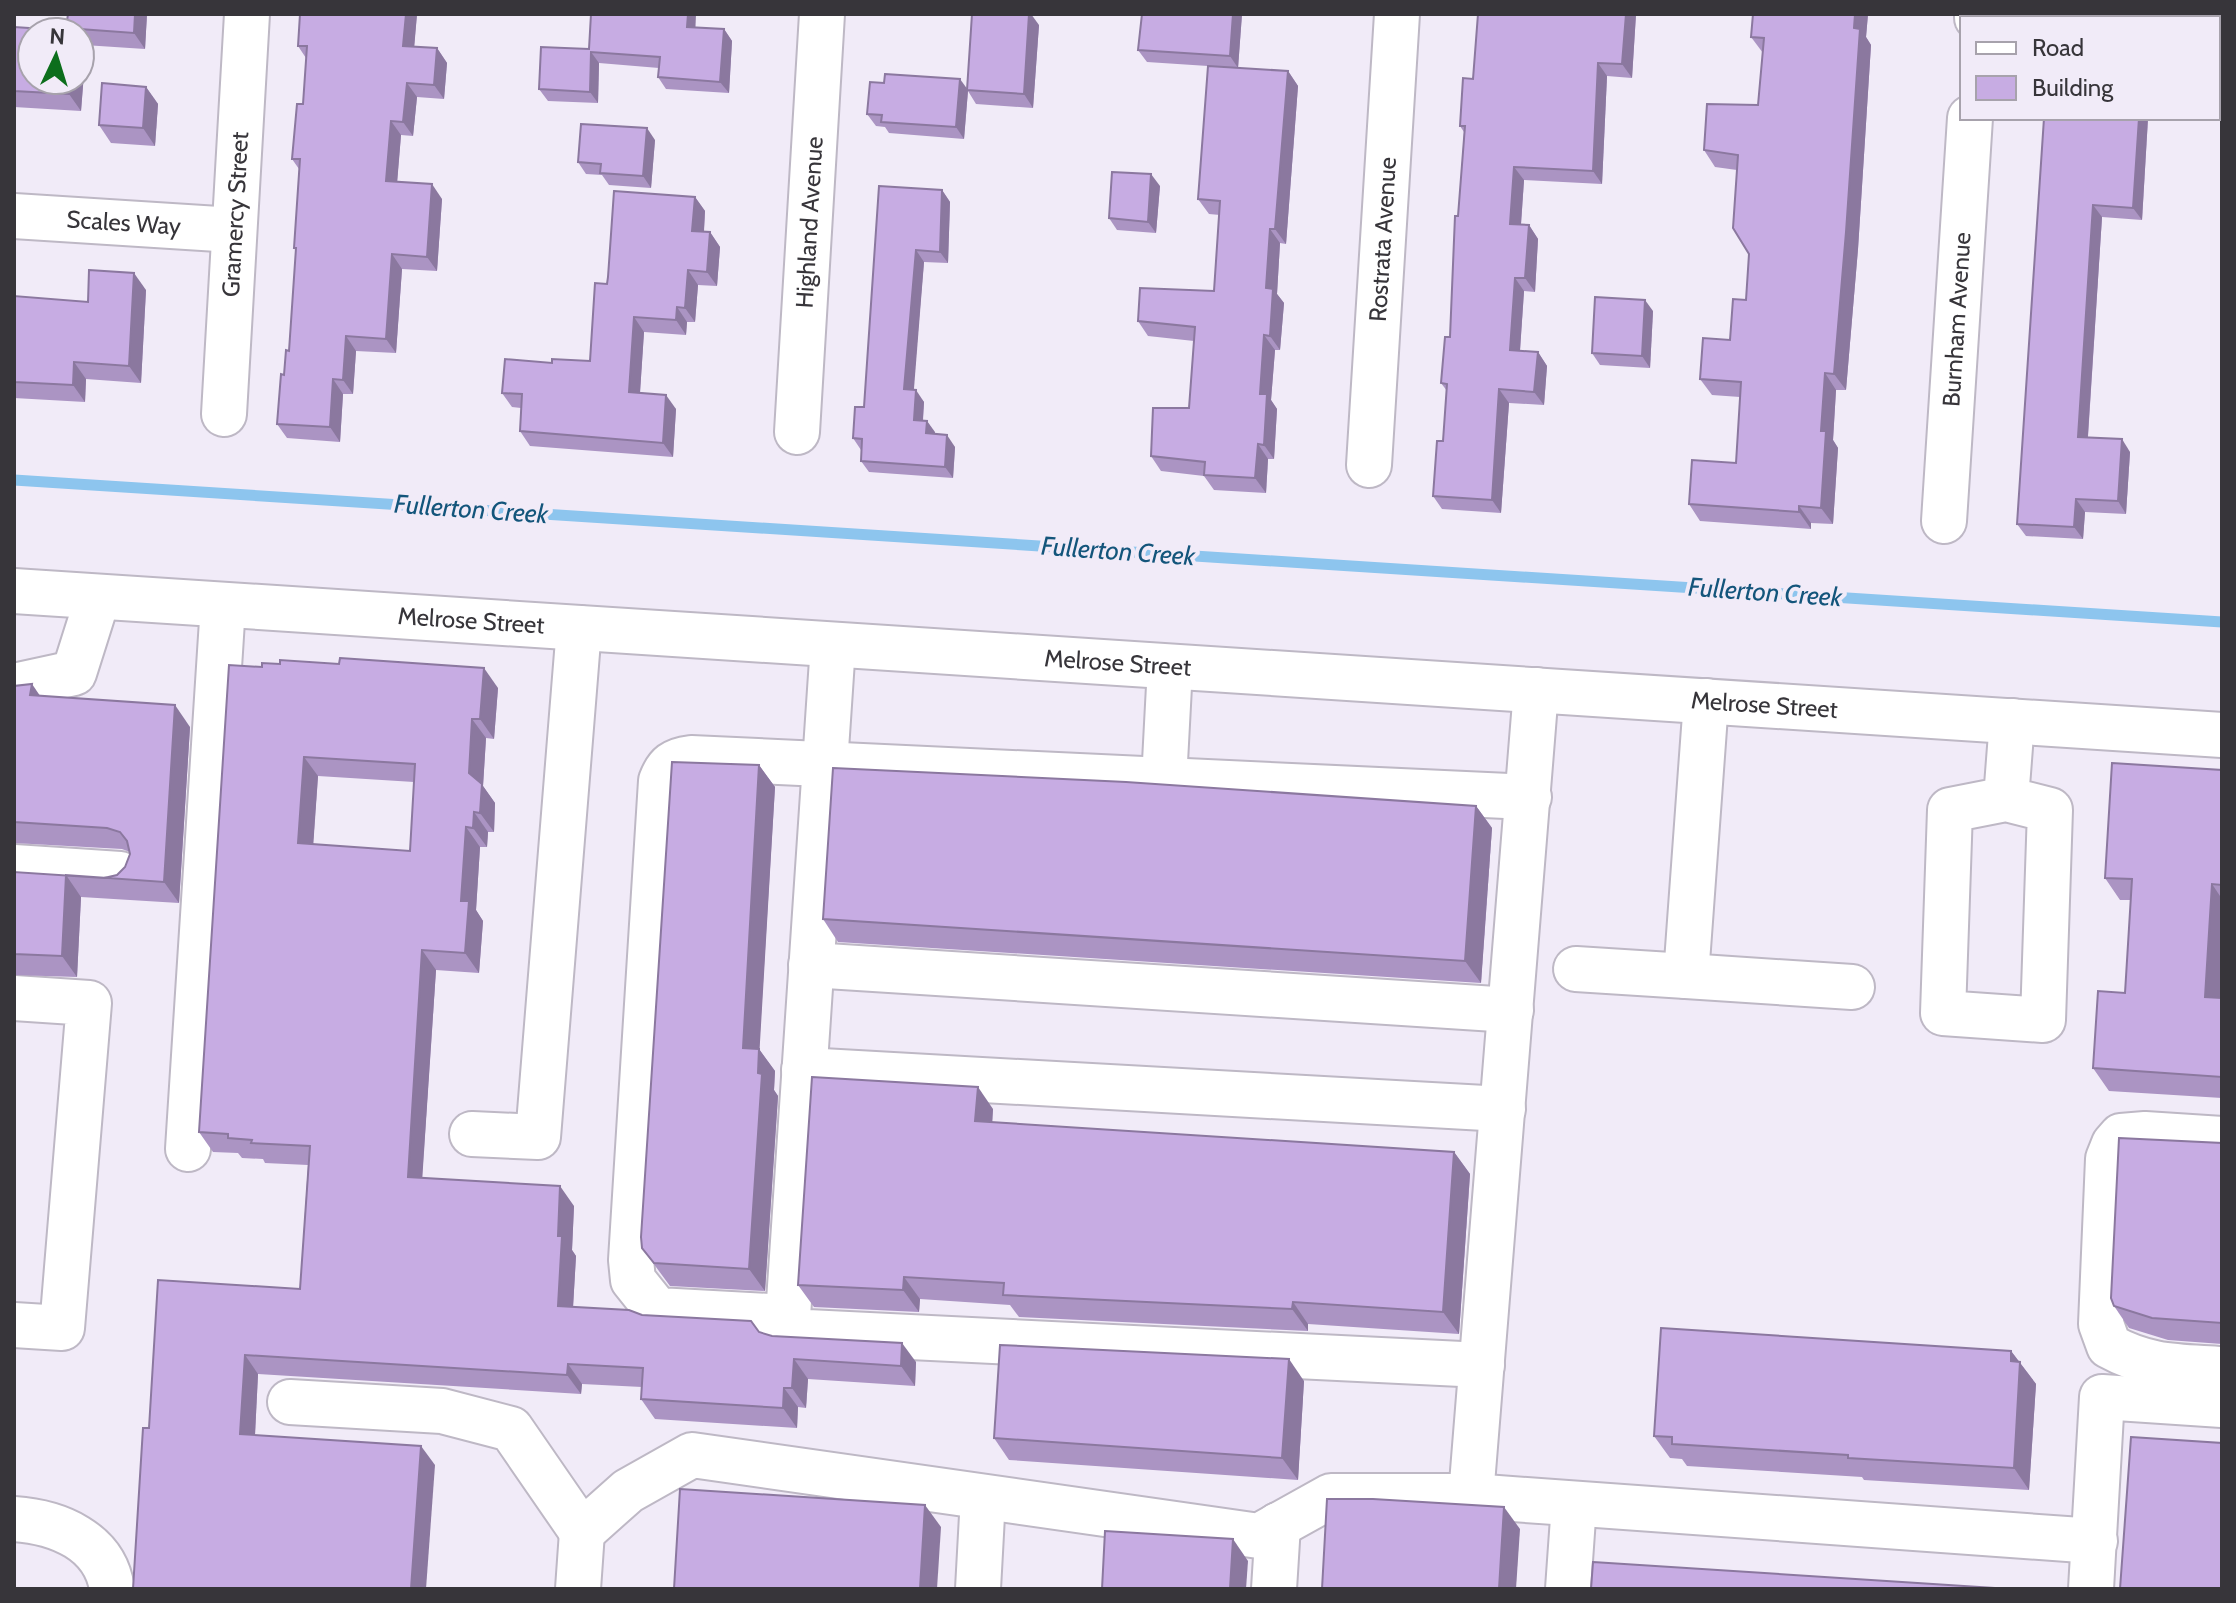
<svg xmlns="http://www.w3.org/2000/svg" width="2236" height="1603" viewBox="0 0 2236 1603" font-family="Cabin,sans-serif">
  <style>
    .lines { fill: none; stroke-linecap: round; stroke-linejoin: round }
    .stream { stroke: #8dc5ee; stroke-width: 11 }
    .minor-casing { stroke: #beb8c5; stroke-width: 48 }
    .minor { stroke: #fff; stroke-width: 44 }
    .wall { fill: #ab94c3; fill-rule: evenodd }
    .shaded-wall { fill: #8b789f }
    .building { fill: #c7ace3; stroke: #8b789f; stroke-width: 2; fill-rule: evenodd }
    .labels { text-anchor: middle; stroke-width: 8; stroke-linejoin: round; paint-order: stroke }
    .street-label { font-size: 24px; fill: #37353a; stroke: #f1ebf8 }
    .water-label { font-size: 26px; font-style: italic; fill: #13557b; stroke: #f1ebf8 }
  </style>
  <rect width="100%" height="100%" fill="#f1ebf8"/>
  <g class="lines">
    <path class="stream" d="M14 480 2222 622"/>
    <g class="minor-casing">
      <g id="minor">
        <path d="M1977 18V14"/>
        <path id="s1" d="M14 216 234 230"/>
        <path id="s2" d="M224 414 247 14"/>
        <path id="s3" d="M797 432 822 14"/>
        <path id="s4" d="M1369 465 1397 14"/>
        <path id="s5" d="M1944 521 1970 118"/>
        <path id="s6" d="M14 591 2222 735"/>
        <path d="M833 645 787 1331 1482 1365"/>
        <path d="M14 686 74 673 98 597"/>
        <path d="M1706 701 1686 976 1852 987"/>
        <path d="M1164 781 1170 667"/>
        <path d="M2006 799 2050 810 2043 1020 1943 1013 1950 810 2006 799 2012 721"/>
        <path d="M14 867 120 874"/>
        <path d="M811 965 1511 1010"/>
        <path d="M1576 969 1686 976"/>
        <path d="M14 998 89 1003 62 1328 14 1325"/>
        <path d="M804 1070 1503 1109"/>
        <path d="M472 1134 538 1137 579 628"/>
        <path d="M2222 1139 2145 1134 2121 1136 2114 1144 2108 1159 2101 1324 2109 1346C2149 1368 2178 1366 2222 1369"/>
        <path d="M188 1149 223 605"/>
        <path d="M787 1317 657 1310 633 1280 631 1260 661 781C667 765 674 760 691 758L1529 797"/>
        <path d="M290 1402 442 1411 511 1429 582 1532"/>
        <path d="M1471 1496 1536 690"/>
        <path d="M14 1519C58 1522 105 1541 112 1589"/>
        <path d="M582 1532 628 1491 692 1455 1259 1536 1331 1496H1471L2095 1541"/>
        <path d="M578 1589 582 1532"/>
        <path d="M978 1589 983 1497"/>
        <path d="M1274 1589 1278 1525"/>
        <path d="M1568 1589 1574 1504"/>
        <path d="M2091 1589 2102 1397 2222 1405"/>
      </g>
    </g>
    <use href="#minor" class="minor"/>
  </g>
  <g class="wall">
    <path d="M68 14H147L145 49 84 45 86 48 81 111 14 107V27L68 30 66 28ZM32 32H80V80Z"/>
    <path d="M300 14H417L414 47 437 48 447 63 444 99 417 97 413 136 401 135 397 182 442 199 437 271 402 269 396 353 356 351 353 394H343L340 442 287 438 277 424 289 351 296 251 294 248 299 169 292 159 303 104 306 58 298 46Z"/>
    <path d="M1142 14H1242L1238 68 1288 71 1298 86 1286 244 1280 243 1277 294 1284 303 1280 350H1275L1271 400 1277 409 1274 459H1268L1266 493 1214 490 1204 476 1161 471 1151 456 1189 408 1194 341 1148 336 1138 321 1214 291 1220 215 1209 214 1198 199 1208 66 1147 62 1138 50Z"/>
    <path d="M1636 14 1632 78 1607 76 1602 184 1524 180 1521 225H1529L1538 239 1535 292 1524 291 1520 351 1538 352 1547 366 1544 405 1509 403 1501 513 1442 509 1433 496 1443 441 1447 391 1441 383 1450 337 1464 132 1460 126 1473 79Z"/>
    <path d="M1753 14H1868L1866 37 1871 45 1858 249 1846 390H1836L1833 440 1838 448 1833 524 1811 523V529L1700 521 1689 504 1736 463 1740 397 1712 395 1700 379 1730 340 1746 300 1749 254 1737 170 1715 167 1704 150 1758 105 1763 53 1751 37Z"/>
    <path d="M1039 25 1033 108 976 104 968 91 964 139 889 133 885 127 876 126 867 114 967 89Z"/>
    <path d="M696 27 724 29 732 41 729 93 666 89 658 77 659 68 599 63 598 103 548 101 539 89 589 49Z"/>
    <path d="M146 87 158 104 155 146 111 143 99 125Z"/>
    <path d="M2044 118H2148L2142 220 2102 217 2088 437 2130 452 2126 514 2085 512 2083 539 2026 536 2017 524Z"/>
    <path d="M655 140 651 188 609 185 602 175 586 174 578 162Z"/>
    <path d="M879 186 942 190 950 202 948 263 924 262 913 390 924 402 923 421H927L935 434 955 447 953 478 869 472 861 461V450L853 438 864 407Z"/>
    <path d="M1160 186 1156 233 1117 230 1109 218Z"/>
    <path d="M695 197 705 211 704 232H710L720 247 717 286 698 285 695 322H687L686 335 644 332 640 393 676 409 673 457 530 446 520 431 521 408 512 407 502 393 552 363 590 361Z"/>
    <path d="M146 290 141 383 86 379 85 402 14 398V296L88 302Z"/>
    <path d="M1653 311 1650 368 1600 365 1592 353Z"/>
    <path d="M229 665 498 688 494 739 486 738 483 786 495 803 494 832H488L487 847H480L476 910 483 921 479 973 436 970 422 1178 574 1206 572 1250 576 1256 573 1307 759 1332 772 1336 916 1362 915 1386 808 1379 806 1408 798 1407 797 1428 655 1419 641 1399 642 1387 582 1384 581 1394 258 1374 255 1435 435 1465 149 1428 300 1289 308 1165 265 1163 263 1159 242 1158 238 1153 213 1152 199 1132ZM318 776 414 782 410 851 313 844Z"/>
    <path d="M14 686 40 696 190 727 179 903 81 897 77 977 14 975V872L104 878 117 875 125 867 130 854V852L122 849 14 843Z"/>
    <path d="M759 765 775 787 759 1049 775 1071 774 1090 778 1096 765 1291 670 1286 642 1248Z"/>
    <path d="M2222 770V1098L2109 1091 2093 1068 2125 993 2131 900H2120L2105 878Z"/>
    <path d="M1476 806 1492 828 1481 983 838 942 823 919Z"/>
    <path d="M993 1109 992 1122 1454 1152 1470 1174 1459 1334 1308 1324V1331L1019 1317 1010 1305 920 1299 919 1312 814 1307 798 1285Z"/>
    <path d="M2222 1143V1344L2168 1340 2129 1328 2114 1306Z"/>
    <path d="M2011 1351 2036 1384 2029 1490 1864 1480 1862 1477 1687 1466 1682 1459 1670 1458 1654 1436Z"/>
    <path d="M1304 1381 1298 1480 1009 1460 994 1438Z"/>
  </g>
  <g class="shaded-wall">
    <path d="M135 14H147L145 49 134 33Z"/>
    <path d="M406 14H417L413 61 403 46Z"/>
    <path d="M688 14H696L695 38 687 27Z"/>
    <path d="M1029 14H1031L1039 25 1033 108 1024 94Z"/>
    <path d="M1233 14H1242L1238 68 1230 56Z"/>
    <path d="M1626 14H1636L1632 78 1622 64Z"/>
    <path d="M1855 14H1868L1866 37 1871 45 1858 249 1846 390 1834 374Z"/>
    <path d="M2145 14H2155L2154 18H2145Z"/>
    <path d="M724 29 732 41 729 93 720 82Z"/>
    <path d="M80 39 86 48 81 111 69 94 70 80H80Z"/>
    <path d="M437 48 447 63 444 99 434 85Z"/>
    <path d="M591 52 599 63 598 103 590 92Z"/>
    <path d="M1598 63 1607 76 1602 184 1593 171Z"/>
    <path d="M1288 71 1298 86 1286 244 1275 229Z"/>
    <path d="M960 79 968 90 964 139 956 127Z"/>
    <path d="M407 83 417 97 413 136 403 122Z"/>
    <path d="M146 87 158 104 155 146 143 128Z"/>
    <path d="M2139 118H2148L2142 220 2133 208Z"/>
    <path d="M391 121 401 135 396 196 386 181Z"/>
    <path d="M647 128 655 140 651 188 643 176Z"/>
    <path d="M1514 167 1524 180 1520 237 1510 224Z"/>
    <path d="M1151 174 1160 186 1156 233 1148 222Z"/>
    <path d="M432 184 442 199 437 271 427 257Z"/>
    <path d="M942 190 950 202 948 263 940 252Z"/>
    <path d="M695 197 705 211 703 246 692 231Z"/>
    <path d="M2093 205 2102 217 2087 449 2078 437Z"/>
    <path d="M1529 225 1538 239 1535 292 1525 278Z"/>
    <path d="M1270 229 1280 243 1277 294 1284 303 1280 350 1270 336 1266 288Z"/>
    <path d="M710 232 720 247 717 286 707 272Z"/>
    <path d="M916 250 924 262 913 401 904 389Z"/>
    <path d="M392 254 402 269 396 353 386 339Z"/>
    <path d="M688 270 698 285 695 322 685 308Z"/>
    <path d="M134 273 146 290 141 383 129 366Z"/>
    <path d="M1515 278 1524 291 1519 364 1510 350Z"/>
    <path d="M1645 300 1653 311 1650 368 1642 356Z"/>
    <path d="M677 307 687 322 686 335 676 320Z"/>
    <path d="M634 317 644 332 639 407 629 392Z"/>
    <path d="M1264 335 1275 350 1271 400 1277 409 1274 459 1264 445 1260 394Z"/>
    <path d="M346 336 356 351 353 394 343 380Z"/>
    <path d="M1538 352 1547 366 1544 405 1534 392Z"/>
    <path d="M74 362 86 379 85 402 73 385Z"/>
    <path d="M1825 373 1836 390 1833 440 1838 448 1833 524 1821 508V431Z"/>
    <path d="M333 379 343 394 340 442 330 427Z"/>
    <path d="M1499 389 1509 403 1501 513 1492 500Z"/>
    <path d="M916 390 924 402 922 432 914 420Z"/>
    <path d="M666 395 676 409 673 457 663 443Z"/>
    <path d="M927 421 935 432 934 445 926 433Z"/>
    <path d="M947 435 955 447 953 478 945 467Z"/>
    <path d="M2122 439 2130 452 2126 514 2118 501Z"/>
    <path d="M1258 444 1268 459 1266 493 1255 478Z"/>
    <path d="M2076 499 2085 512 2083 539 2074 527Z"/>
    <path d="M1799 506 1811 523V529L1799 512Z"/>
    <path d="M484 668 498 688 494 739 480 719Z"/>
    <path d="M32 684 47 706 30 695Z"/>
    <path d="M175 705 190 727 179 903 164 882Z"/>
    <path d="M472 719 486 738 483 786 495 803 494 832 480 813 469 773Z"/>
    <path d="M304 757 318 776 312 863 298 843Z"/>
    <path d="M759 765 775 787 759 1059V1049L775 1071 774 1090 778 1096 765 1291 749 1269 743 1048Z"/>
    <path d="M1476 806 1492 828 1481 983 1465 961Z"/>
    <path d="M474 812 488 832 487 847 473 828Z"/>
    <path d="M466 827 480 847 476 910 483 921 479 973 465 953 461 901Z"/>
    <path d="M66 875 81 897 77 977 62 956Z"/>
    <path d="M2212 884 2222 899V990L2220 1019 2205 997Z"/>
    <path d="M422 950 436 970 421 1197 408 1177Z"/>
    <path d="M978 1087 993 1109 991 1143 975 1121Z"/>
    <path d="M1454 1152 1470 1174 1459 1334 1443 1312Z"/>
    <path d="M560 1186 574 1206 572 1250 576 1256 572 1325 558 1306V1236Z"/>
    <path d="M904 1277 920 1299 919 1312 903 1290Z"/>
    <path d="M1293 1302 1308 1324V1331L1292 1309Z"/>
    <path d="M902 1343 916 1362 915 1386 901 1366Z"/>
    <path d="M2011 1351 2036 1384 2029 1490 2014 1468Z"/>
    <path d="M245 1355 258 1374 254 1454 240 1434Z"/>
    <path d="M794 1359 808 1379 806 1408 792 1388Z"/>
    <path d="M1289 1359 1304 1381 1298 1480 1282 1458Z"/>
    <path d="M568 1364 582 1384 581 1394 567 1375Z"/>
    <path d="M784 1388 798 1407 797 1428 783 1408Z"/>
    <path d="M421 1446 435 1465 426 1589H411Z"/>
    <path d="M925 1505 941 1527 937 1589H920Z"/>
    <path d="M1504 1507 1520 1529 1516 1589H1499Z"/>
    <path d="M1233 1539 1248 1561 1246 1589H1230Z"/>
  </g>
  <g class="building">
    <path d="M68 14H135L134 33 66 28Z"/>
    <path d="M300 14H406L403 46 437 48 434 85 407 83 403 122 391 121 386 181 432 184 427 257 392 254 386 339 346 336 343 380 333 379 330 427 277 424 281 374 284 375 286 350 289 351 296 248H294L300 159H292L297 104H303L307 46H298Z"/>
    <path d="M591 14H688L687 27 724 29 720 82 658 77 660 57 591 52 590 92 539 89 541 47 589 49Z"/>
    <path d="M972 14H1029L1024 94 967 90Z"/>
    <path d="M1142 14H1233L1230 56 1138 50Z"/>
    <path d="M1478 14H1626L1622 64 1598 63 1593 171 1514 167 1510 224 1529 225 1525 278H1515L1510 350 1538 352 1534 392 1499 389 1492 500 1433 496 1437 441H1443L1447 384 1441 383 1445 337H1450L1455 216H1458L1465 126H1460L1463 78 1473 79Z"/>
    <path d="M1753 14H1855L1854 28 1860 29 1846 232 1834 374 1825 373 1821 431H1826L1821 508 1799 506V512L1689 504 1692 460 1736 463 1741 382 1700 379 1703 338 1730 340 1733 299 1746 300 1749 254 1733 228 1738 155 1704 150 1707 104 1758 105 1764 38 1751 37Z"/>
    <rect x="2050" y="14" width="95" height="4"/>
    <path d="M14 27 74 31V32H32V80H70L69 94 14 91Z"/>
    <path d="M1208 66 1288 71 1275 229H1270L1266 288 1273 289 1270 336 1264 335 1260 394H1267L1264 445 1258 444 1255 478 1204 475 1205 462 1151 456 1153 408H1189L1195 327 1138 321 1140 288 1214 291 1220 201 1198 199Z"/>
    <path d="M885 74 960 79 956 127 881 122 882 115 867 114 870 82 884 83Z"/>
    <path d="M102 83 146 87 143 128 99 125Z"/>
    <path d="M2044 118H2139L2133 208 2093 205 2078 437 2122 439 2118 501 2076 499 2074 527 2017 524Z"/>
    <path d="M581 124 647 128 643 176 600 173 601 164 578 162Z"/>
    <path d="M1112 172 1151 174 1148 222 1109 218Z"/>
    <path d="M879 186 942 190 940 252 916 250 904 389 916 390 914 420 927 421 926 433 947 435 945 467 861 461 862 439 853 438 855 407H864Z"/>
    <path d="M614 191 695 197 692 231 710 232 707 272 688 270 685 308 677 307 676 320 634 317 629 392 666 395 663 443 520 431 522 394 502 393 505 359 552 363V359L590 361 595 283 607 284 608 277Z"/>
    <path d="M89 270 134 273 129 366 74 362 73 385 14 382V296L88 302Z"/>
    <path d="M1595 297 1645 300 1642 356 1592 353Z"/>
    <path d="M340 658 484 668 480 719H472L469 773 482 784 480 813 474 812 473 828 466 827 461 901H469L465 953 422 950 408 1177 560 1186 558 1236H562L558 1306 629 1310 642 1315 751 1321 759 1332 772 1336 902 1343 901 1366 794 1359 792 1388H784L783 1408 641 1399 643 1368 568 1364 567 1375 245 1355 240 1434 421 1446 411 1589H133L143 1428H149L158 1280 300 1289 310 1146 251 1143 252 1140 228 1138V1134L199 1132 229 665 262 667V663L280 664V660L339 664ZM304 757 415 764 410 851 298 843Z"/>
    <path d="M32 684 30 695 175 705 164 882 66 875 62 956 14 954V872L104 878 117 875 125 867 130 854 127 841 120 832 107 828 14 822V686Z"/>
    <path d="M672 762 759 765 743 1048 759 1049 758 1073 762 1074 749 1269 654 1263 642 1248 641 1237Z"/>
    <path d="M2112 763 2222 770V885L2212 884 2205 997 2222 998V1077L2093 1068 2098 991 2125 993 2132 879 2105 878Z"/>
    <path d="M833 768 1126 782 1476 806 1465 961 823 919Z"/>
    <path d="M812 1077 978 1087 975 1121 1454 1152 1443 1312 1293 1302 1292 1309 1003 1295 1004 1283 904 1277 903 1290 798 1285Z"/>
    <path d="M2119 1138 2222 1143V1323L2152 1318 2114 1306 2111 1298Z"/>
    <path d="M1661 1328 2011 1351V1361L2020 1362 2014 1468 1848 1458V1455L1672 1444V1437L1654 1436Z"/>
    <path d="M1000 1345 1289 1359 1282 1458 994 1438Z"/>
    <path d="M2131 1437 2222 1443V1589H2120Z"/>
    <path d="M680 1489 925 1505 920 1589H674Z"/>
    <path d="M1327 1499H1373L1504 1507 1499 1589H1322Z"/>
    <path d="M1105 1531 1233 1539 1230 1589H1102Z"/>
    <path d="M1593 1562 1995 1588 1591 1589Z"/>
  </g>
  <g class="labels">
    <g class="street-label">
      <text dy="8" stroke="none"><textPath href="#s2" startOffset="200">Gramercy Street</textPath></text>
      <text dy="8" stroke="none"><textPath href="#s1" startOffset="110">Scales Way</textPath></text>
      <text dy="8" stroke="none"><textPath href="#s3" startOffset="210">Highland Avenue</textPath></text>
      <text dy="8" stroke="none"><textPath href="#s4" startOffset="226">Rostrata Avenue</textPath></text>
      <text dy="8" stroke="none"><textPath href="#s5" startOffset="202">Burnham Avenue</textPath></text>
      <text dy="8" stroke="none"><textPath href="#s6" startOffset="458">Melrose Street</textPath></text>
      <text dy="8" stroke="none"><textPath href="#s6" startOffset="1106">Melrose Street</textPath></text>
      <text dy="8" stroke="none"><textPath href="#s6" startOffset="1754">Melrose Street</textPath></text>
    </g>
    <g class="water-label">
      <text transform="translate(471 509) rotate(4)" y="9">Fullerton Creek</text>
      <text transform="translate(1118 551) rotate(4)" y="9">Fullerton Creek</text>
      <text transform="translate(1765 592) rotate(4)" y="9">Fullerton Creek</text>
    </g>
  </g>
  <rect width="2236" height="1603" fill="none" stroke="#37353a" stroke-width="32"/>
  <rect x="1960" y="16" width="260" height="104" fill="#f1ebf8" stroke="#a7a2ac" stroke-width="2"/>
  <rect x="1976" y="42" width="40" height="12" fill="#ffffff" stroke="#a7a2ac" stroke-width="2"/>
  <text x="2032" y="56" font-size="24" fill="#37353a">Road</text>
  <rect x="1976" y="76" width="40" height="24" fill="#c7ace3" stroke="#a7a2ac" stroke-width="2"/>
  <text x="2032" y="96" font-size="24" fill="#37353a">Building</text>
  <g transform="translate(56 56) rotate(4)"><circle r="38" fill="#f1ebf8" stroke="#a7a2ac" stroke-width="2"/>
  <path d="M0-6L14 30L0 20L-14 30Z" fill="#0c6e1c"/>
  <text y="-12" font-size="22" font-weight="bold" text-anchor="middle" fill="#37353a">N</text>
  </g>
</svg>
